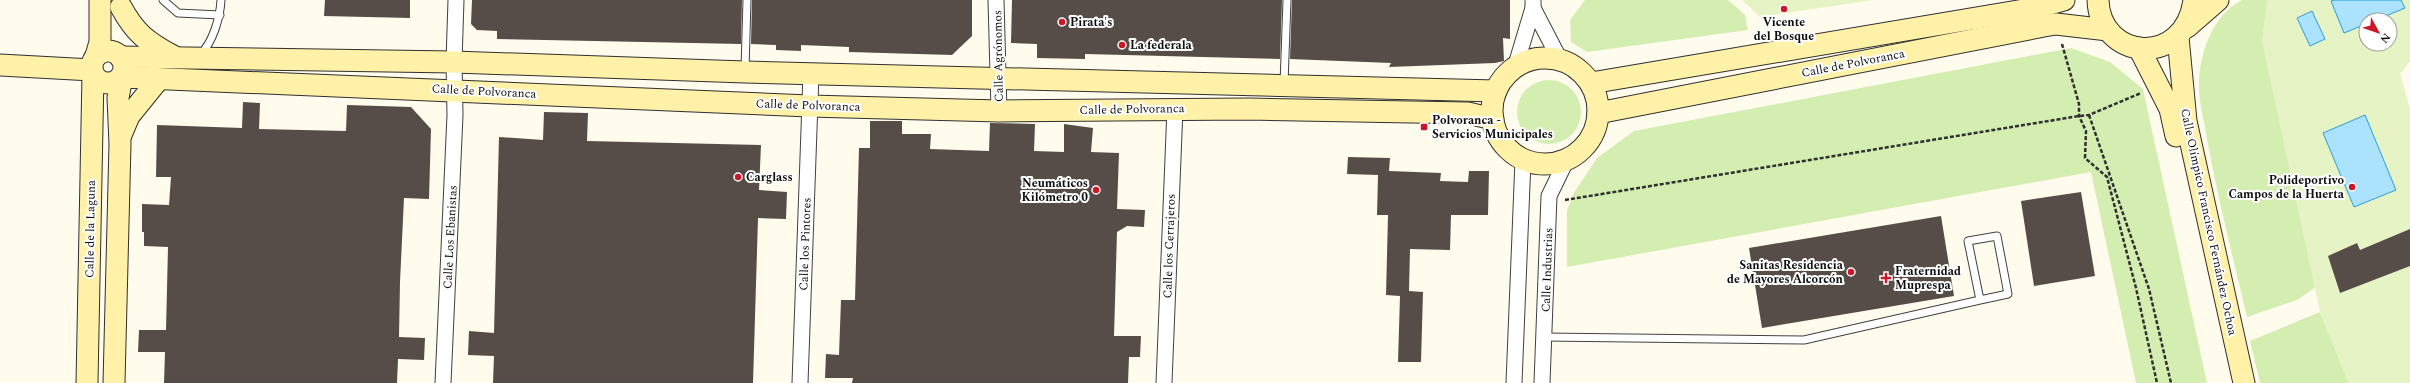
<svg xmlns="http://www.w3.org/2000/svg" width="2410" height="383" viewBox="0 0 2410 383" font-family="Spectral,serif">
  <style>
    .green { fill: #d4eeb2; fill-rule: evenodd }
    .pitch { fill: #e6f4c5; fill-rule: evenodd }
    .water { fill: #abe2fd; stroke: #2a9ddc }
    .building { fill: #574d48 }
    .lines { fill: none; stroke-linecap: round; stroke-linejoin: round }
    .lane-casing { stroke: #404040; stroke-width: 9 }
    .street-casing { stroke: #404040; stroke-width: 17 }
    .secondary-casing { stroke: #2f2f2f; stroke-width: 23 }
    .path { stroke: #2f2f2f; stroke-width: 2.5; stroke-dasharray: 4 2; stroke-linecap: butt }
    .lane { stroke: #fff; stroke-width: 7 }
    .street { stroke: #fff; stroke-width: 15 }
    .secondary { stroke: #fff1a8; stroke-width: 21 }
    .poi-dot { fill: #cd1627; stroke: #fff; stroke-width: 1.5 }
    .labels { text-anchor: middle; stroke-width: 4; stroke-linejoin: round; paint-order: stroke }
    .poi-label { font-size: 12px; font-weight: bold; fill: #0d0d0d; stroke: #fff; text-anchor: start }
    .street-label { font-size: 12px; fill: #0d0d0d; stroke: #fff }
  </style>
  <rect width="100%" height="100%" fill="#fffbed"/>
  <g class="green">
    <path d="M1585 0H1728L1745 15 1748 30 1587 52 1571 42 1570 20Z"/>
    <path d="M2242 0H2410V61L2400 74 2410 110 2311 264 2316 287 2297 300 2247 317C2233 258 2218 199 2207 139 2205 123 2199 105 2199 88 2198 56 2212 15 2242 0ZM2366 20H2390V44H2366Z"/>
    <path d="M2071 48 2110 62 2143 89 2207 383H2136L2091 172 1567 267V210L1575 191 1597 158 1634 131Z"/>
    <circle cx="1549" cy="112" r="32"/>
    <path d="M2320 312 2349 383H2260L2250 341Z"/>
  </g>
  <g class="pitch">
    <path d="M1742 0H1873L1760 17Z"/>
    <path d="M2267 0H2410V60L2400 74 2410 110V383H2349L2320 312 2262 41ZM2366 20H2390V44H2366Z"/>
  </g>
  <g class="water">
    <path d="M2335 0H2401L2405 8 2376 20H2366V24L2344 33 2331 1Z"/>
    <path d="M2312 11 2325 39 2310 46 2297 18Z"/>
    <path d="M2365 115 2396 190 2354 207 2323 133Z"/>
  </g>
  <g class="building">
    <path d="M325 0H410V18L324 16Z"/>
    <path d="M472 0H742L741 44 497 39V31L477 30 471 24Z"/>
    <path d="M752 0H972V36L952 55 849 52V47L801 45V51L776 50V45L751 44Z"/>
    <path d="M1012 0H1282L1280 59 1085 54V59L1037 58V44L1011 43Z"/>
    <path d="M1292 0H1510V39L1503 38 1504 61 1495 63 1389 67 1391 63 1290 59Z"/>
    <path d="M243 102 260 103 259 129 346 131 347 105 411 107 431 129 429 199 404 198 400 282 399 337 425 338 424 360 398 359 397 383H164L165 352H138L139 330H166L168 247 144 246V232H142V204L169 205 171 177H156L157 125 242 128Z"/>
    <path d="M544 112 588 113 587 141 761 145 759 190 787 192 786 219 758 218 753 383H493L494 356 468 355 469 331 494 333 499 137 543 140Z"/>
    <path d="M870 121H902V134H931L930 149 989 151 990 123 1035 124 1034 151 1064 152V124L1093 128 1091 152 1119 153 1117 209 1145 210 1144 227 1127 226 1117 232 1114 336H1141L1140 357H1129L1128 383H852L853 378H825L826 354 839 355 841 300H855L859 148H870Z"/>
    <path d="M1348 157 1390 158 1389 171 1441 173 1440 181 1468 182 1469 171H1489L1488 215H1451L1450 250 1410 249 1409 291 1423 292 1421 362H1398L1400 296 1386 295 1388 215H1377L1378 175 1347 174Z"/>
    <path d="M2081 192 2095 276 2034 286 2021 201Z"/>
    <path d="M1941 216 1954 296 1762 328 1749 248Z"/>
    <path d="M2410 229V266L2340 293 2328 256 2357 243 2360 250Z"/>
  </g>
  <g class="lines">
    <g class="lane-casing">
      <g id="lane">
        <path d="M163 0 178 13 220 15"/>
        <path d="M200 55C213 42 220 18 221 0"/>
        <path d="M745 70 747 0"/>
        <path d="M1284 84 1287 0"/>
        <path d="M1544 337 1804 340 1980 300 2008 294 1997 236 1968 241 1980 300"/>
      </g>
    </g>
    <g class="street-casing">
      <g id="street">
        <path d="M996 0 999 111"/>
        <path d="M1533 8 1560 60"/>
        <path d="M1515 68 1533 8V0"/>
        <path d="M443 383 455 115 454 62 456 0"/>
        <path d="M800 383 811 73"/>
        <path d="M1164 383 1175 108"/>
        <path d="M1514 383 1523 160"/>
        <path d="M1542 383 1549 196 1566 161"/>
      </g>
    </g>
    <g class="secondary-casing">
      <g id="secondary">
        <path d="M2098 0C2100 61 2185 68 2194 0"/>
        <path d="M121 7C135 33 147 42 173 56"/>
        <path d="M2187 27 2218 0"/>
        <path d="M2178 37 2186 121 2244 383"/>
        <path d="M2139 48 2170 109 2176 136"/>
        <circle cx="108" cy="67" r="16"/>
        <path d="M96 56 100 42V0"/>
        <path d="M120 57 454 62 745 72 1496 91"/>
        <circle cx="1545" cy="111" r="53"/>
        <path d="M0 65 92 70"/>
        <path d="M1591 83 2036 8 2064 0"/>
        <path d="M1598 113 2044 26 2056 24 2108 30"/>
        <path d="M121 135 129 116 159 79"/>
        <path d="M87 383 93 74"/>
        <path d="M114 383 120 144 118 98 122 77 809 106 999 111 1249 109 1468 113 1493 119"/>
      </g>
    </g>
    <g class="path">
      <path d="M2062 44 2079 104V116L2086 131 2085 158 2107 177 2136 288 2157 383"/>
      <path d="M2089 115 2149 289 2171 383"/>
      <path d="M1565 200 2079 116 2089 115 2141 93"/>
    </g>
    <use href="#lane" class="lane"/>
    <use href="#street" class="street"/>
    <use href="#secondary" class="secondary"/>
  </g>
  <g class="poi-dot">
    <circle cx="1784" cy="9" r="4"/>
    <circle cx="1062" cy="22" r="4"/>
    <circle cx="1122" cy="45" r="4"/>
    <rect x="1420" y="123" width="8" height="8" rx="2"/>
    <circle cx="738" cy="177" r="4"/>
    <circle cx="2352" cy="187" r="4"/>
    <circle cx="1096" cy="190" r="4"/>
    <circle cx="1851" cy="272" r="4"/>
    <path d="M1884 272h4v4h4v4h-4v4h-4v-4h-4v-4h4z"/>
  </g>
  <g class="labels">
    <g class="poi-label">
      <text x="1070" y="26">Pirata's</text>
      <text x="1784" y="26" text-anchor="middle">Vicente<tspan x="1784" dy="14">del Bosque</tspan></text>
      <text x="1130" y="49">La federala</text>
      <text x="1432" y="124">Polvoranca -<tspan x="1432" dy="14">Servicios Municipales</tspan></text>
      <text x="746" y="181">Carglass</text>
      <text x="2344" y="184" text-anchor="end">Polideportivo<tspan x="2344" dy="14">Campos de la Huerta</tspan></text>
      <text x="1088" y="187" text-anchor="end">Neumáticos<tspan x="1088" dy="14">Kilómetro 0</tspan></text>
      <text x="1843" y="269" text-anchor="end">Sanitas Residencia<tspan x="1843" dy="14">de Mayores Alcorcón</tspan></text>
      <text x="1895" y="275">Fraternidad<tspan x="1895" dy="14">Muprespa</tspan></text>
    </g>
    <g class="street-label">
      <text transform="translate(998 56) rotate(-91)" y="4">Calle Agrónomos</text>
      <text transform="translate(1853 63) rotate(-11)" y="4">Calle de Polvoranca</text>
      <text transform="translate(484 91) rotate(3)" y="4">Calle de Polvoranca</text>
      <text transform="translate(808 105) rotate(2)" y="4">Calle de Polvoranca</text>
      <text transform="translate(1132 109) rotate(-1)" y="4">Calle de Polvoranca</text>
      <text transform="translate(2209 222) rotate(78)" y="4">Calle Olímpico Francisco Fernández Ochoa</text>
      <text transform="translate(90 229) rotate(-89)" y="4">Calle de la Laguna</text>
      <text transform="translate(450 237) rotate(-87)" y="4">Calle Los Ebanistas</text>
      <text transform="translate(805 244) rotate(-88)" y="4">Calle los Pintores</text>
      <text transform="translate(1169 246) rotate(-88)" y="4">Calle los Cerrajeros</text>
      <text transform="translate(1547 270) rotate(-88)" y="4">Calle Industrias</text>
    </g>
  </g>
  <g transform="translate(2378 32) rotate(130)"><circle r="19" fill="#ffffff" stroke="#9e9e9e"/>
  <path d="M0-3L7 15L0 10L-7 15Z" fill="#cd1627"/>
  <text y="-6" font-size="11" font-weight="bold" text-anchor="middle" fill="#0d0d0d">N</text>
  </g>
</svg>
